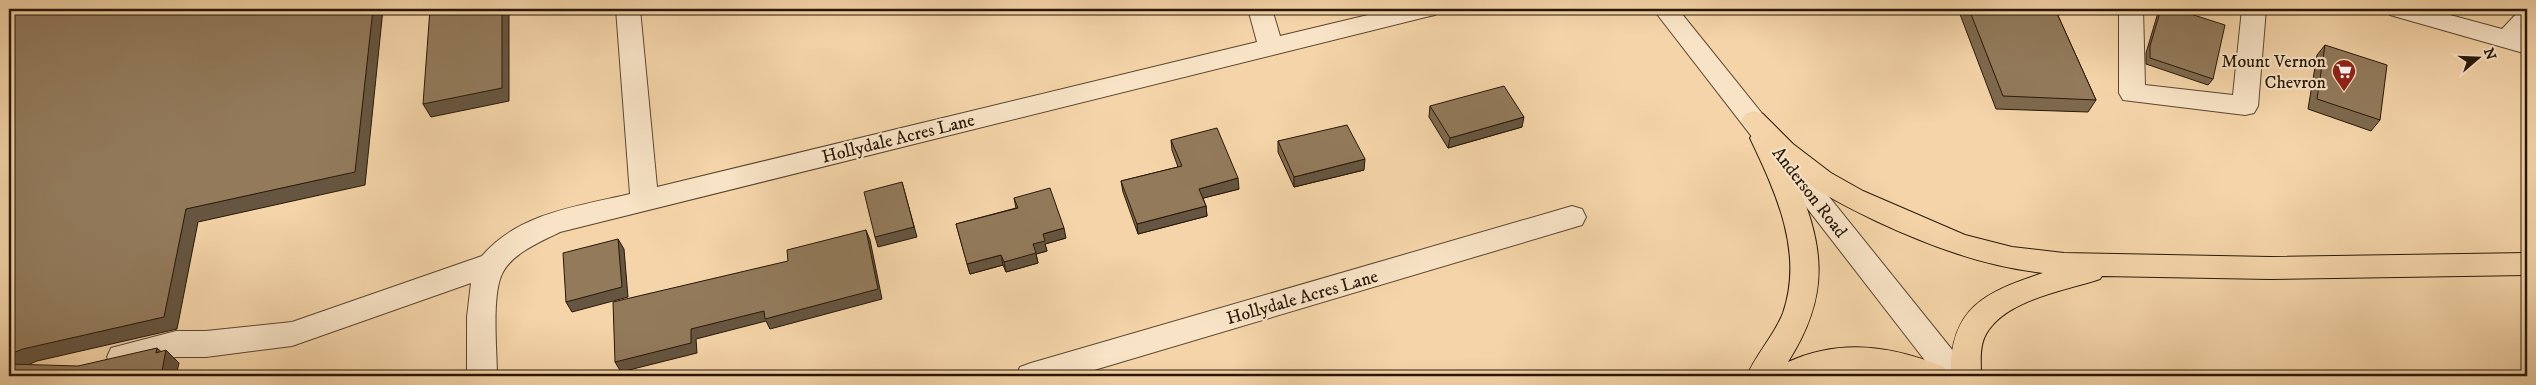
<svg xmlns="http://www.w3.org/2000/svg" width="2536" height="385" viewBox="0 0 2536 385" font-family="'IM FELL DW Pica',serif">
  <style>
    .lines { fill: none; stroke-linecap: round; stroke-linejoin: round }
    .minor-casing { stroke: #5b4730; stroke-width: 2 }
    .highway-casing { stroke: #281808; stroke-width: 2 }
    .minor { fill: #f8e3c6; fill-rule: evenodd }
    .highway { fill: #f4d4a8; fill-rule: evenodd }
    .wall { fill: #7e694e; stroke: #281808 }
    .shaded-wall { fill: #665540; stroke: #281808 }
    .building { fill: #927a5b; stroke: #281808 }
    .labels { text-anchor: middle; stroke-width: 4.5; stroke-linejoin: round; paint-order: stroke }
    .poi-label { font-size: 18px; fill: #281808; stroke: #f8e3c6; text-anchor: end }
    .street-label { font-size: 18px; fill: #281808; stroke: #f8e3c6 }
  </style>
  <rect width="100%" height="100%" fill="#f4d4a8"/>
  <filter id="stains"><feTurbulence type="fractalNoise" baseFrequency=".004" numOctaves="4"/><feColorMatrix values="0 0 0 0 .2 0 0 0 0 .09 0 0 0 0 .02 0 0 0 .5 -.17"/></filter>
  <radialGradient id="worn" r=".72"><stop offset=".6" stop-color="#630" stop-opacity="0"/><stop offset="1" stop-color="#630" stop-opacity=".3"/></radialGradient>
  <g class="lines">
    <g class="minor-casing">
      <g id="minor">
        <path d="M616 9H640L657 187 1257 42 1248 9H1272L1280 36 1393 9H1438L1435 15 1426 17 560 232C542 241 513 253 503 272 491 293 497 351 497 376H467V317L471 283 292 346 206 357H176L122 370 111 366 107 357 111 348 176 331H206L292 322 482 256C518 213 579 206 630 194Z"/>
        <path d="M1653 9H1678L1966 367 1970 376H1937Z"/>
        <path d="M2119 9H2143L2145 85 2233 95 2242 9H2266L2258 106 2254 113 2245 115 2123 100 2119 93Z"/>
        <path d="M2387 9H2428L2502 29 2518 12 2527 10V33L2525 36H2527V54L2390 15Z"/>
        <path d="M1572 206 1582 209 1586 217 1582 225 1074 376H1016L1020 367 1031 363Z"/>
      </g>
    </g>
    <g class="highway-casing">
      <path id="highway" d="M1754 111 1763 114 1793 144 1831 173 1863 191 1965 235 2012 247 2064 253 2270 257 2527 253V275L2270 279 2102 276 2100 279C2065 291 2006 299 1986 334 1979 347 1981 362 1981 376H1951C1949 308 1985 292 2043 273 1983 266 1930 246 1876 221 1847 207 1819 193 1793 173 1824 244 1832 293 1788 362 1841 338 1892 346 1944 367L1948 376H1896L1860 372 1821 376H1747C1756 354 1774 336 1783 313 1804 252 1776 193 1750 138L1752 135 1741 121 1745 114Z"/>
    </g>
    <use href="#minor" class="minor"/>
    <use href="#highway" class="highway"/>
  </g>
  <g class="wall">
    <path d="M1958 9H2055L2096 100 2088 112 1996 109Z"/>
    <path d="M2159 9H2175L2213 79 2208 85 2146 64V53Z"/>
    <path d="M2325 45 2380 120 2371 131 2308 109 2317 55Z"/>
    <path d="M1430 106 1522 127 1448 148 1429 117Z"/>
    <path d="M1171 140 1239 189 1203 198 1206 206 1207 216 1138 234 1123 192 1121 181 1178 167 1172 150Z"/>
    <path d="M1278 141 1364 170 1294 187 1278 152Z"/>
    <path d="M1014 198 1066 238 1045 244 1047 251 1036 254 1038 263 1006 272 1003 265 970 274 956 224 1016 208Z"/>
  </g>
  <g class="shaded-wall">
    <path d="M373 9H383L365 185 198 222 177 329 37 361 25 366H9V358L10 354Z"/>
    <path d="M502 9H509V101L431 117 423 104Z"/>
    <path d="M1524 117 1522 127 1448 148 1450 138Z"/>
    <path d="M1365 159 1364 170 1294 187V177Z"/>
    <path d="M1238 178 1239 189 1200 199 1199 189Z"/>
    <path d="M902 182 917 237 878 247 875 237Z"/>
    <path d="M1206 206 1207 216 1138 234 1137 224Z"/>
    <path d="M1064 228 1066 238 1045 244 1047 251 1036 254 1038 263 1006 272 1004 262 1033 244 1043 234Z"/>
    <path d="M866 230 870 240 882 299 770 329 766 321 696 339 697 353 621 372 615 362 691 329Z"/>
    <path d="M618 239 624 249 628 297 572 312 566 302Z"/>
    <path d="M1001 255 1003 265 970 274 967 264Z"/>
    <path d="M157 348 165 355 166 350 179 363 176 376H161L156 353Z"/>
  </g>
  <g class="building">
    <path d="M9 9H373L355 172 186 209 164 317 23 349 10 354 9 358Z"/>
    <path d="M430 9H502V88L423 104Z"/>
    <path d="M1969 9H2055L2096 100 2003 96Z"/>
    <path d="M2161 9H2175L2225 25 2213 79 2150 58V46Z"/>
    <path d="M2325 45 2387 65 2380 120 2317 99Z"/>
    <path d="M1504 86 1524 117 1450 138 1430 106Z"/>
    <path d="M1347 125 1365 159 1294 177 1278 141Z"/>
    <path d="M1217 128 1238 178 1199 189 1206 206 1137 224 1121 181 1182 166 1171 140Z"/>
    <path d="M902 182 914 227 875 237 864 192Z"/>
    <path d="M1050 188 1064 228 1043 234 1045 241 1033 244 1036 253 1004 262 1001 255 967 264 956 224 1018 208 1014 198Z"/>
    <path d="M866 230 878 289 765 319 764 311 691 329V343L615 362 613 302 788 261 787 250Z"/>
    <path d="M618 239 622 287 566 302 563 253Z"/>
    <path d="M157 348 156 353 166 350 161 376H9V364L78 366Z"/>
  </g>
  <defs>
    <g id="supermarket-pin" transform="scale(1.25)"><path d="M0 17L-7.5 6A9.5 9.5 0 1 1 7.5 6Z" fill="#8f2418" stroke="#f8e3c6"/><path d="M-6-5.5h2.5l.6 2H6L4.5 2H-2.5L-4.4-4H-6ZM-1.5 3.2a1.3 1.3 0 1 0 .1 0ZM3 3.2a1.3 1.3 0 1 0 .1 0Z" fill="#fff"/></g>
  </defs>
  <g fill-rule="evenodd">
    <use href="#supermarket-pin" x="2344" y="71"/>
  </g>
  <g class="labels">
    <g class="poi-label">
      <text x="2326" y="67">Mount Vernon<tspan x="2326" dy="21">Chevron</tspan></text>
    </g>
    <g class="street-label">
      <text transform="translate(898 138) rotate(-14)" y="6">Hollydale Acres Lane</text>
      <text transform="translate(1810 192) rotate(52)" y="6">Anderson Road</text>
      <text transform="translate(1302 297) rotate(-16)" y="6">Hollydale Acres Lane</text>
    </g>
  </g>
  <rect width="2536" height="385" fill="none" stroke="#f4d4a8" stroke-width="30"/>
  <rect x="10" y="10" width="2516" height="365" fill="none" stroke="#281808" stroke-width="2.5"/>
  <rect x="15" y="15" width="2506" height="355" fill="none" stroke="#281808"/>
  <g transform="translate(2478 58) rotate(71)" stroke="#f8e3c6" stroke-width="4" paint-order="stroke">
  <path d="M0-4L9 19L0 12L-9 19Z" fill="#281808"/>
  <text y="-8" font-size="14" font-weight="bold" text-anchor="middle" fill="#281808">N</text>
  </g>
  <rect width="100%" height="100%" filter="url(#stains)"/>
  <rect width="100%" height="100%" fill="url(#worn)"/>
</svg>
